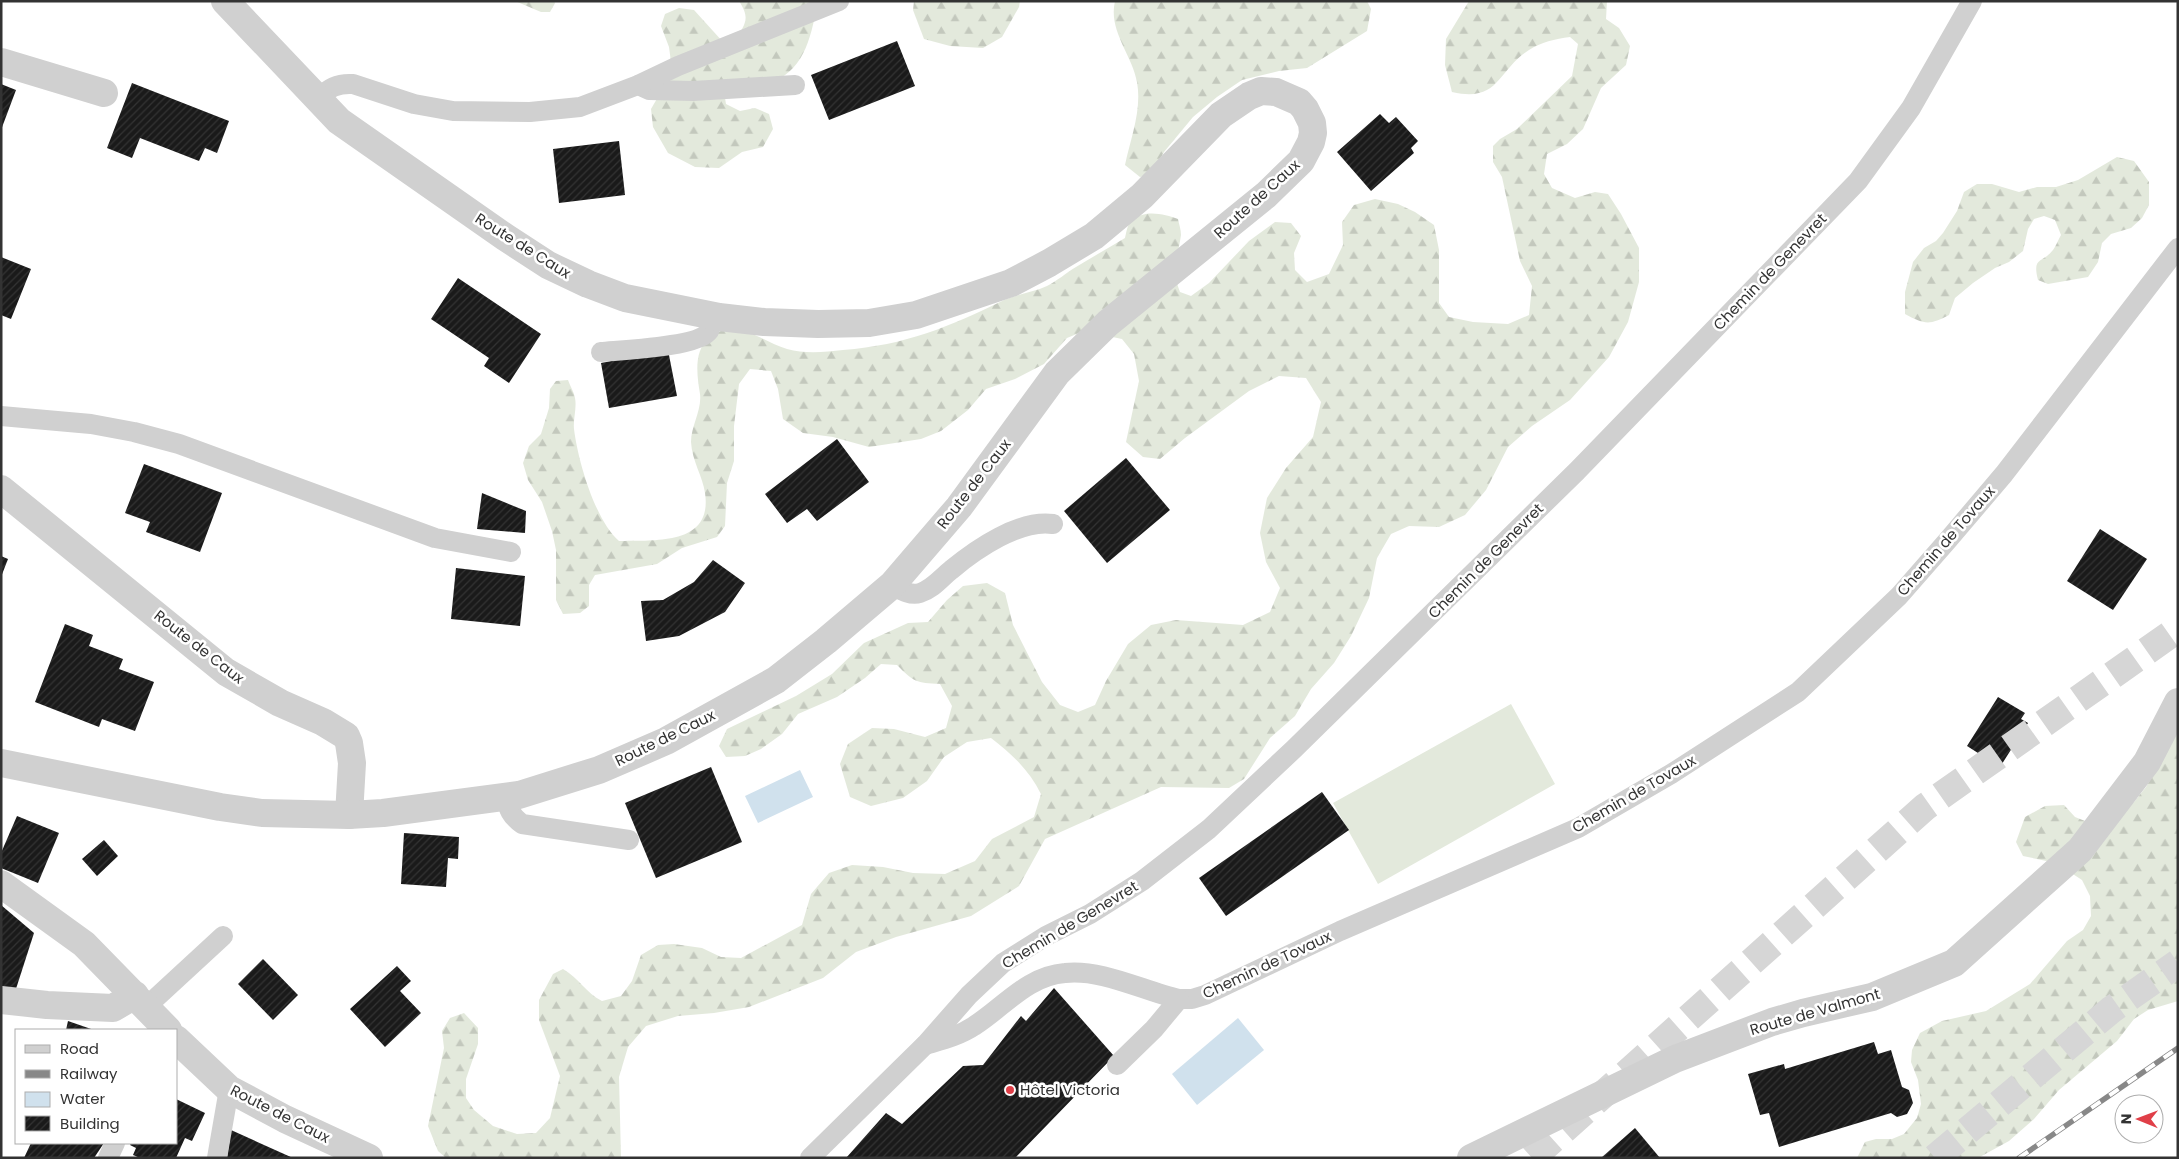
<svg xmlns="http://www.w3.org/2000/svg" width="2179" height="1159" viewBox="0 0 2179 1159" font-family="Poppins,sans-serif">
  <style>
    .forest { fill: url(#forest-firs) }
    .garden { fill: #e3e9dc }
    .water { fill: #d0e1ed }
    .building { fill: url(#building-hatch) }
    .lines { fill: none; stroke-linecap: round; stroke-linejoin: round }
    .motorway-tunnel { stroke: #d6d6d6; stroke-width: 28; stroke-dasharray: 28 14; stroke-linecap: butt }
    .service { stroke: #d0d0d0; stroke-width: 20 }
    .minor { stroke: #d0d0d0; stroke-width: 28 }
    .tertiary { stroke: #d0d0d0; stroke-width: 28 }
    .rail-casing { stroke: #888; stroke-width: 5.5 }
    .rail { stroke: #fff; stroke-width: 4; stroke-dasharray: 11; stroke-linecap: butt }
    .poi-dot { fill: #e03f48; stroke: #fff; stroke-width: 2 }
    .labels { text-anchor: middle; stroke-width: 5; stroke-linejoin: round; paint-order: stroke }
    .street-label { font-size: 15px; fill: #333; stroke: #fff }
    .poi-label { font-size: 15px; fill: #333; stroke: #fff; text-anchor: start }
  </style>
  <defs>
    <pattern id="forest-firs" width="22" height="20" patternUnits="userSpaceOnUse" patternTransform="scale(1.25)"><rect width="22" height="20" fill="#e3e9dc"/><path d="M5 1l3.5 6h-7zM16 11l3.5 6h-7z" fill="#c3c8bd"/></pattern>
    <pattern id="building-hatch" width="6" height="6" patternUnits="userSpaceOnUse" patternTransform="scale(1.25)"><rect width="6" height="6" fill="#1a1a1a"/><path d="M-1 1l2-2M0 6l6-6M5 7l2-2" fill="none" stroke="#333"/></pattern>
  </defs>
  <rect width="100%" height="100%" fill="#fff"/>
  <g class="forest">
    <path d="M515 1H554L555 3 550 12H541Z"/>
    <path d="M739 1H818C812 31 806 70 773 81 757 86 740 88 724 92L726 104 740 111 755 108 769 114 773 129 763 147 742 152 719 168 695 167 668 153 653 127 651 109 669 78 671 62 669 47 661 26 665 14 679 8 694 10 723 42 734 41C745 25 751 19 739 1Z"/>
    <path d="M914 1H1020L1019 7 1002 37 983 48 950 46 924 39 913 10Z"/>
    <path d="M1115 1H1367L1371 9 1367 31 1307 68 1279 71 1242 80 1217 97 1193 117 1164 152 1152 174 1140 177 1125 165C1131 137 1142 110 1137 82 1132 54 1108 31 1115 1Z"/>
    <path d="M1469 1H1607L1606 19 1619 28 1630 46 1626 65 1601 88 1583 129 1567 144 1547 154 1544 174 1552 188 1575 198 1595 192 1608 194 1621 214 1639 248V282L1628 322 1609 357 1570 400 1532 426 1508 447 1486 490 1465 515 1439 527 1409 526 1391 534 1377 558 1369 598 1351 636 1334 663 1311 689 1295 716 1270 738 1244 779 1229 788 1161 787 1045 839 1019 886 971 916 896 937 856 952 823 978 749 1007 714 1013 678 1016 646 1026 628 1047 619 1077 621 1158H446L438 1151 428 1126 444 1048 442 1031 450 1018 464 1013 478 1028V1044L466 1079V1098L474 1110 493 1126 517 1134 536 1133 550 1118 560 1076 539 1020V1000L553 974 563 969C579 978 586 993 602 1001L621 996 632 981 641 955 658 945 674 944 702 948 721 957 741 958 802 925 811 894 829 873 852 865 883 867 913 873 945 874 975 861 992 839 1034 817 1041 794C1029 770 1012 754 991 738L967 742 944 757 927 781 903 798 871 806 850 797 840 764 848 744 872 728 894 729 925 737 946 728 952 706 940 684C916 683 914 682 897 665L881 664 865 678 837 697 798 714 782 734 761 749 745 756 726 757 719 746 727 729 796 696 832 674 864 643 908 623 928 622 947 600 963 586 987 583 1005 593 1013 625 1042 682 1060 705 1078 712 1095 705 1106 681 1128 644 1151 625 1176 620 1243 625 1270 612 1280 588 1266 562 1260 533 1267 498 1286 468 1313 437 1321 402 1306 378 1279 376 1249 391 1185 438 1160 459 1143 457 1126 442 1139 381 1134 354 1122 339 1084 331 1067 338 1044 364 1015 379 986 389 968 410 941 431 921 439 869 447 833 437 803 433 783 419 778 389 771 371 750 369 739 384 734 426V461L727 483 725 526 717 537 682 548 657 564 595 575 589 585V606L580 613 563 614 556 600V550L552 531 542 502 528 480 523 463 529 446 541 434 549 408 550 389 556 381 568 380C570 386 574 392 575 398 577 408 573 419 574 429 578 461 595 520 619 541 654 540 713 546 705 493 703 477 692 461 691 442 691 426 702 410 700 394 697 376 693 350 710 337 736 317 761 341 787 349 805 354 825 352 843 350 906 345 949 327 1004 300 1018 294 1034 292 1047 286 1057 281 1066 273 1076 267 1092 257 1109 248 1125 238 1126 234 1127 226 1130 223 1142 208 1164 214 1178 219 1179 224 1181 230 1181 235 1178 256 1171 271 1180 292L1191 296 1209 283 1249 241 1275 222 1291 223 1301 236 1294 253 1295 270 1307 282 1329 274 1343 245 1342 222 1354 205 1375 199 1398 204 1415 212 1434 225 1439 250V303L1449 317 1473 322 1508 324 1529 315 1532 286 1520 261 1502 177 1493 162V146L1500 139 1517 129 1572 76 1578 44 1570 37C1555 39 1541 42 1529 50 1497 70 1500 103 1452 92L1445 65 1446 39Z"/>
    <path d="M2117 157 2134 161 2149 182V205L2142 218 2131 228 2111 234 2102 243 2098 262 2088 277 2048 284 2038 280C2032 256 2042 264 2053 250 2056 246 2058 240 2061 235L2055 220 2044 216 2034 219 2028 229 2023 251 2009 262 1995 268 1973 283 1955 298 1949 315C1930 325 1925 325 1905 314V292L1913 262 1924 248 1936 241 1943 233 1957 211 1964 192 1977 184H1992L2019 192 2037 187H2056L2078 180Z"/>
    <path d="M2178 730V1001L2148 1010 2134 1019 2117 1041 2059 1090 2034 1119 2009 1141 1978 1158H1857L1865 1142 1876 1139H1892L1904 1134 1917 1118 1921 1104 1918 1080 1911 1062 1912 1050 1920 1033 1942 1021 1986 1011 2030 984 2067 941 2083 930 2091 916 2090 896 2082 880 2056 863 2023 856 2016 842 2025 817 2045 806 2064 805 2075 817 2085 821 2134 802 2146 787Z"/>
  </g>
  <path class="garden" d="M1511 704 1555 784 1378 884 1333 803Z"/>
  <g class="water">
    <path d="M800 770 813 797 758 823 745 796Z"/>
    <path d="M1238 1018 1264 1050 1197 1105 1172 1074Z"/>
  </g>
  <g class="building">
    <path d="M897 41 915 86 829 120 811 75Z"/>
    <path d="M132 83 229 121 217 153 205 148 199 161 140 138 132 158 107 148Z"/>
    <path d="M1 84 16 90 1 130Z"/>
    <path d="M1380 114 1389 123 1396 117 1418 141 1411 148 1414 153 1371 191 1337 152Z"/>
    <path d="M619 141 625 195 559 203 553 149Z"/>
    <path d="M1 257 31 269 11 319 1 315Z"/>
    <path d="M458 278 541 334 509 383 484 366 489 358 431 319Z"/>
    <path d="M668 350 677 396 609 408 601 363Z"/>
    <path d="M837 439 869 482 817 521 807 509 787 523 765 494Z"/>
    <path d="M1126 458 1170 510 1107 563 1064 511Z"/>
    <path d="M144 464 222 493 200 552 146 532 150 522 125 513Z"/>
    <path d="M482 493 526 511 525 533 477 529Z"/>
    <path d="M2100 529 2147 559 2113 610 2067 581Z"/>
    <path d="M1 556 8 559 1 577Z"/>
    <path d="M713 560 745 583 725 612 679 636 646 641 641 601 663 600 694 582Z"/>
    <path d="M456 568 525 576 520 626 451 619Z"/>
    <path d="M65 624 93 635 89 646 123 659 119 669 154 682 135 731 102 719 99 727 35 702Z"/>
    <path d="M1998 697 2025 713 2021 719 2028 723 2000 767 1967 746Z"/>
    <path d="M711 767 742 842 656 878 625 803Z"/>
    <path d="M1322 792 1349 830 1226 916 1199 878Z"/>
    <path d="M17 816 59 833 38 883 1 868V853Z"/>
    <path d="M404 833 459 837 458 859 448 858 446 887 401 884Z"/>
    <path d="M104 840 118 856 97 876 82 859Z"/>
    <path d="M1 905 34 933 14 995 1 990Z"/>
    <path d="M263 959 298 995 273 1020 238 984Z"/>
    <path d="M397 966 411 981 400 991 421 1013 385 1047 350 1009Z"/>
    <path d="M1054 988 1114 1056 1015 1158H846L886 1113 902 1124 963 1066 983 1065 1021 1016 1026 1021Z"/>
    <path d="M68 1021 94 1030H66Z"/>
    <path d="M1874 1042 1878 1054 1891 1050 1902 1087 1909 1090 1913 1103 1907 1114 1897 1117 1891 1113 1779 1147 1769 1113 1760 1115 1748 1074 1784 1064 1785 1069Z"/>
    <path d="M176 1099 205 1113 192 1141 185 1138 176 1158H140L133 1155 136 1148 130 1145 131 1143H176Z"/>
    <path d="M1635 1128 1660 1158H1601Z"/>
    <path d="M231 1130 293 1158H227Z"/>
    <path d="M31 1143H104L94 1158H24Z"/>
  </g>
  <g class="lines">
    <g class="motorway-tunnel">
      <path d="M1532 1158 1925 807 2178 629"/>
      <path d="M1935 1158 2111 1010 2178 963"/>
    </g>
    <g class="service">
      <path d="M638 85 649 90 693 91 795 85"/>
      <path d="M317 99C329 88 337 83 353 84L414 104 453 111 530 112 580 107 638 85 678 66 839 1"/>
      <path d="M601 352C621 350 699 347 709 331 711 327 712 321 713 316"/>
      <path d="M1 416 91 424 134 432 179 444 435 538 511 552"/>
      <path d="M892 585C901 590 910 596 920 593 933 589 941 578 951 570 976 549 1020 519 1053 524"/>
      <path d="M506 797C508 809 511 816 522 824L629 840"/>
      <path d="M146 1007 223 936"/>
      <path d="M925 1045C942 1040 959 1036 974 1026 1004 1007 1027 976 1065 973 1103 969 1143 991 1179 999H1192L1205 995 1340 931 1578 828 1671 774 1798 692 1899 596 1948 540 2004 474 2178 248"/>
      <path d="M1117 1065 1154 1029 1179 999"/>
      <path d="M108 1158 115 1143"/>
      <path d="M217 1158 229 1089"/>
      <path d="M810 1158 925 1045 969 995 1003 963 1046 936 1090 914 1142 881 1209 829 1294 749 1577 471 1858 181 1911 108 1972 1"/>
    </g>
    <g class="minor">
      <path d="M1 62 104 93"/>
      <path d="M1 489 226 672 280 703 323 722 346 736 349 743 352 763 349 815"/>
      <path d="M1 1000 47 1005 113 1008 135 995"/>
      <path d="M1471 1158 1675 1059 1772 1022 1803 1013 1872 997 1954 963 2080 850 2147 762 2178 702"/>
    </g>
    <g class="tertiary">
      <path d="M1 763 220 807 262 813 349 815 383 813 519 795 599 770 666 741 776 680 826 641 892 585 959 507 1057 373 1108 323 1266 195 1301 161 1311 142 1313 133 1312 123 1305 109 1299 102 1276 92 1261 91 1249 96 1221 115 1142 196 1094 236 1049 263 1011 283 916 315 869 323 818 324 764 322 719 317 625 298 588 284 548 265 505 237 339 121 225 1"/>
      <path d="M1 884 84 944 168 1030"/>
      <path d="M176 1039 229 1089 285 1119 369 1158"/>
    </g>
    <g class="rail-casing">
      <path id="rail" d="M2019 1158 2178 1048"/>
    </g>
    <use href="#rail" class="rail"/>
  </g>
  <circle class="poi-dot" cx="1010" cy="1090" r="5"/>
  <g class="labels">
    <g class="street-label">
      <text transform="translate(1257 199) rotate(-42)" y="5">Route de Caux</text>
      <text transform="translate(523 246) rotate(32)" y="5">Route de Caux</text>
      <text transform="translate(1770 272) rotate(-46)" y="5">Chemin de Genevret</text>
      <text transform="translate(974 484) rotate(-52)" y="5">Route de Caux</text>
      <text transform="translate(1946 541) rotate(-49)" y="5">Chemin de Tovaux</text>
      <text transform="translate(1486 561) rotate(-45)" y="5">Chemin de Genevret</text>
      <text transform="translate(199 647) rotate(38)" y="5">Route de Caux</text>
      <text transform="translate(665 738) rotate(-26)" y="5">Route de Caux</text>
      <text transform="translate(1634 794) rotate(-30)" y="5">Chemin de Tovaux</text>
      <text transform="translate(1070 925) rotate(-31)" y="5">Chemin de Genevret</text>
      <text transform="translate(1267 965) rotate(-25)" y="5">Chemin de Tovaux</text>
      <text transform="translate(1815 1012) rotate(-16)" y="5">Route de Valmont</text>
      <text transform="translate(280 1114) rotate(27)" y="5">Route de Caux</text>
    </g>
    <g class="poi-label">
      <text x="1020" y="1095">Hôtel Victoria</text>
    </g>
  </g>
  <rect width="2179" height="1159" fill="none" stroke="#333333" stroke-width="5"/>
  <rect x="15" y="1029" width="162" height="115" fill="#ffffff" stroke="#adadad"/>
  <rect x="25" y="1045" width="25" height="8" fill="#d0d0d0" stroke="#adadad"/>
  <text x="60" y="1054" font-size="15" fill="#333333">Road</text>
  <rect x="25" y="1070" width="25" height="8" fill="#888888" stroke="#adadad"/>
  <text x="60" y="1079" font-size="15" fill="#333333">Railway</text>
  <rect x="25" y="1092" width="25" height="15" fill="#d0e1ed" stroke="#adadad"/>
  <text x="60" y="1104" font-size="15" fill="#333333">Water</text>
  <rect x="25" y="1116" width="25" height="15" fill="url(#building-hatch)" stroke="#adadad"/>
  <text x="60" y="1129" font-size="15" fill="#333333">Building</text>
  <g transform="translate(2139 1119) rotate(271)"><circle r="24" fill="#ffffff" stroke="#adadad"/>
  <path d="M0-4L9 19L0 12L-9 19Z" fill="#e03f48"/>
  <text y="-8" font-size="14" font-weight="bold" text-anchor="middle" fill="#333333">N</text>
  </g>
</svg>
